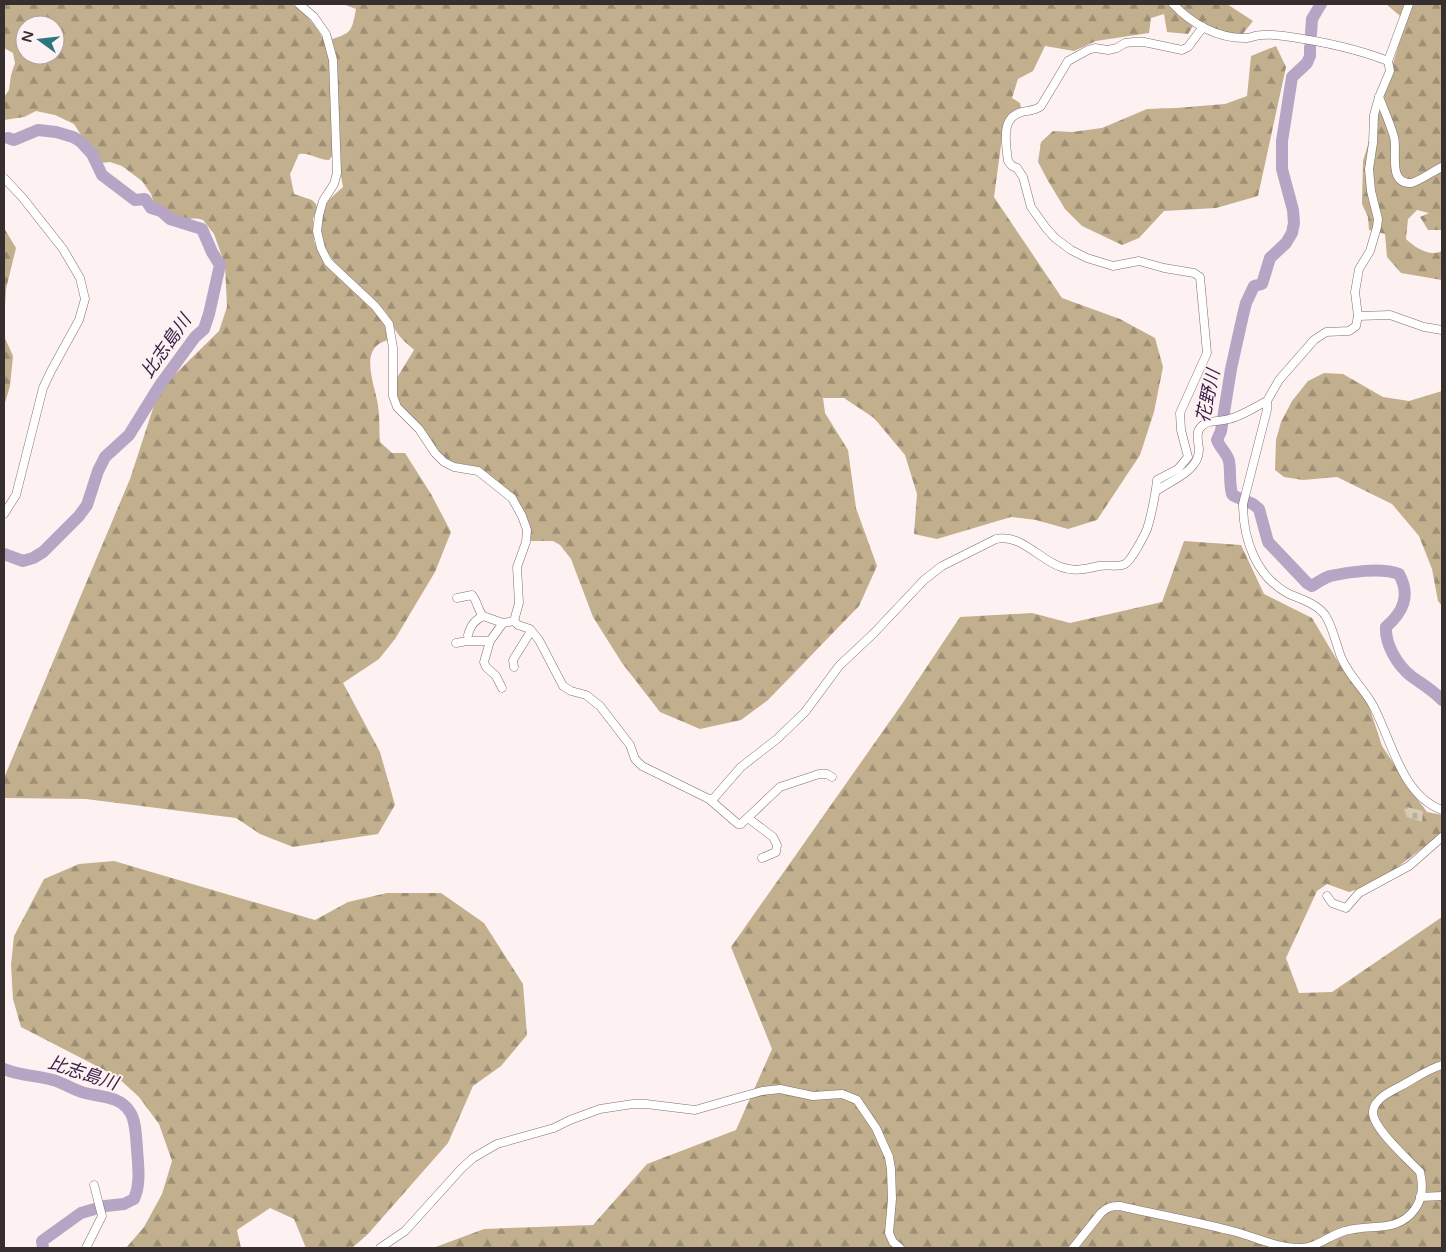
<svg xmlns="http://www.w3.org/2000/svg" width="1446" height="1252" viewBox="0 0 1446 1252" font-family="'Varela Round','Noto Sans JP',sans-serif">
  <style>
    .forest { fill: url(#forest-firs); fill-rule: evenodd }
    .cemetery { fill: url(#cemetery-stones) }
    .lines { fill: none; stroke-linecap: round; stroke-linejoin: round }
    .stream { stroke: #b6a5c5; stroke-width: 2 }
    .river { stroke: #b6a5c5; stroke-width: 12 }
    .street-casing { stroke: #816f6f; stroke-width: 9 }
    .street { stroke: #fff; stroke-width: 8 }
    .labels { text-anchor: middle; stroke-width: 4; stroke-linejoin: round; paint-order: stroke }
    .water-label { font-size: 18px; font-style: italic; fill: #39204a; stroke: #fef1f1 }
  </style>
  <defs>
    <pattern id="forest-firs" width="22" height="20" patternUnits="userSpaceOnUse" patternTransform="scale(1.25)"><rect width="22" height="20" fill="#c1af8e"/><path d="M5 1l3.5 6h-7zM16 11l3.5 6h-7z" fill="#9e8f74"/></pattern>
    <pattern id="cemetery-stones" width="16" height="16" patternUnits="userSpaceOnUse" patternTransform="scale(1.25)"><rect width="16" height="16" fill="#d6cab4"/><path d="M2 7V4a2 2 0 0 1 4 0v3zM10 15v-3a2 2 0 0 1 4 0v3z" fill="#b8ae9b"/></pattern>
  </defs>
  <rect width="100%" height="100%" fill="#fef1f1"/>
  <g class="forest">
    <path d="M4 4H293C305 13 316 25 323 39 336 64 332 125 333 155L329 160C318 160 310 152 299 154L290 174 294 194 312 200 316 204 317 208 313 219 314 241 320 254 327 266 376 312 385 326 389 340C359 346 373 380 377 400 380 413 379 428 380 442L392 453H405L431 494 451 532 435 572 395 639 379 659 343 683 380 752 395 805 378 834 293 847 260 834 236 818 86 799 4 798V778L130 479 159 390 219 331 227 307 225 265 214 234 203 220C192 217 186 219 176 225L168 222 158 215 151 194 142 181 122 166 110 162 101 163 93 161 85 153 83 138 74 124 55 115 36 111 24 117 4 120V97L9 90 11 75 15 63 13 53 4 48ZM25 25H55V55H25Z"/>
    <path d="M343 4H1227L1253 21 1241 36 1223 35 1193 26 1188 34 1167 32 1164 14 1151 18 1149 33 1096 41 1074 51 1045 46 1033 71 1018 79 1012 98 1020 103 1021 109C1010 114 1006 118 1003 130L994 197 1062 298 1120 319 1155 338 1163 367 1154 412 1140 455 1097 520 1068 529 1036 520 1011 517 937 539 914 534 917 494 905 455 874 418 844 398H823L825 413 848 450 856 508 877 566 859 606 768 700 741 720 700 729 660 712 622 663 593 617 571 559 560 545 553 541H531L528 522 515 495 485 472 474 466 451 462 443 457 418 422 400 405 397 396 395 381 414 350C409 345 402 340 398 334 392 326 390 315 382 308 355 281 297 245 329 200 333 196 338 191 343 187L340 170 337 58 332 39C353 33 352 29 356 9Z"/>
    <path d="M1386 4H1442V230H1428L1420 217 1429 213 1417 210 1408 219 1406 239C1415 248 1430 257 1442 251V280L1401 273 1387 257 1385 234 1369 230 1368 217 1362 204 1363 161 1406 21Z"/>
    <path d="M1276 46 1286 67 1258 196 1216 208 1164 211 1139 238 1122 245 1082 226 1065 209 1047 179 1038 162 1041 142 1053 131 1072 132 1102 128 1147 109 1176 108 1225 104 1247 96 1251 56Z"/>
    <path d="M4 228 16 248 6 289 4 321Z"/>
    <path d="M4 336 13 356 10 386 4 406Z"/>
    <path d="M1324 373 1343 374 1383 397 1409 401 1442 391V606L1438 601 1432 569 1419 536 1392 504 1337 477 1303 480 1284 477 1275 470 1276 440 1281 422 1292 401 1308 381Z"/>
    <path d="M1184 541 1241 545 1264 594 1312 618 1346 675 1367 700 1382 746 1418 800 1427 812 1442 815V833L1377 883 1349 892 1327 884 1317 891 1286 958 1299 993 1332 992 1442 917V1248H433L484 1229 593 1225 647 1164 736 1130 772 1049 731 947 902 704 960 617 1032 613 1070 623 1162 602Z"/>
    <path d="M114 861 315 920 348 902 387 893H441L484 923 523 984 527 1035 501 1066 473 1086 448 1143 368 1234 352 1248H306L294 1219 270 1208 237 1230 241 1248H126L144 1227 162 1194 172 1161 159 1124 139 1097 116 1076 21 1027 13 999 11 965 14 936 44 879 79 864Z"/>
  </g>
  <path class="cemetery" d="M1403 806 1423 811 1422 822 1407 817Z"/>
  <g class="lines">
    <path class="stream" d="M4 141 8 138"/>
    <g class="river">
      <path d="M1311 34 1312 19 1321 4"/>
      <path d="M1310 47V56L1307 63 1292 77 1282 141V169L1293 210 1294 223 1292 233 1286 243 1270 258 1262 284 1254 286 1246 303 1243 315 1231 369 1221 431 1217 440C1220 448 1227 453 1229 461 1231 472 1229 483 1232 494L1234 496 1253 504 1259 509 1268 542 1307 583 1312 586C1318 582 1324 578 1330 576 1348 572 1382 567 1399 574 1411 596 1403 612 1386 627 1385 644 1397 665 1411 676 1422 684 1433 690 1442 700"/>
      <path d="M4 554 23 561 33 558 43 552 79 516 87 505 98 471 105 457 129 435 160 385 195 337 204 329 209 314 220 265 212 252 202 229 170 219 161 211 151 208 145 199 135 200 102 175 92 154 80 141 73 137 56 132 38 130 14 140 8 138"/>
      <path d="M4 1069C20 1076 36 1075 53 1080 64 1083 73 1090 85 1093 101 1097 120 1096 130 1112 136 1121 136 1138 137 1149 138 1165 141 1184 134 1199L124 1204 105 1206 81 1213 42 1241 43 1248"/>
    </g>
    <g class="street-casing">
      <g id="street">
        <path d="M299 4 314 17 326 34 333 60 337 173 334 184 323 201 319 215 317 231 321 248 328 262 375 306 389 324 393 348V396L397 407 419 429 435 453 444 462 454 467 478 471 512 498 522 516 527 530 526 542 517 567 519 603 514 621 518 625 530 629 539 640 563 686 571 691 586 695 600 706 630 745 635 759 642 766 709 799 738 824H741L780 787 819 774H827L832 777"/>
        <path d="M1173 4C1192 24 1218 39 1247 38 1252 37 1257 35 1262 35 1269 34 1277 35 1284 36 1320 41 1355 48 1388 61L1390 71 1379 97 1374 115 1373 143 1369 169 1371 191 1378 219 1377 227 1370 251 1359 269 1355 292 1358 316 1356 326 1349 331 1326 332 1314 340 1279 380 1267 401V410L1243 504C1243 539 1256 577 1289 594 1301 599 1317 604 1325 615 1333 627 1336 644 1341 657 1348 674 1361 686 1371 702 1391 736 1400 795 1442 810"/>
        <path d="M1388 61 1409 4"/>
        <path d="M1379 97C1384 110 1390 123 1394 137 1398 150 1387 184 1411 183 1418 182 1435 170 1442 167"/>
        <path d="M4 178 22 197 63 249 80 278 85 299 79 320 51 371 43 388 16 495 4 514"/>
        <path d="M1358 316 1390 315 1424 327 1442 330"/>
        <path d="M1156 491C1170 481 1199 471 1199 450 1199 443 1195 434 1200 428 1207 419 1219 422 1229 419 1242 416 1255 407 1267 401"/>
        <path d="M457 598 472 595C478 602 477 609 483 616"/>
        <path d="M468 635C471 625 474 621 483 616L503 623"/>
        <path d="M490 641 484 662 486 667 496 676 502 688"/>
        <path d="M456 643 467 641H490L503 623 514 621"/>
        <path d="M514 667 513 660 531 631"/>
        <path d="M709 799 714 798 741 767 777 739 805 712 839 666 874 633 924 580 942 566 996 539C1020 533 1040 560 1061 567 1074 572 1086 569 1099 566 1107 564 1117 568 1125 564 1131 561 1144 536 1147 529 1151 517 1156 492 1157 480L1178 469 1188 457 1181 430 1180 413 1207 353 1200 277 1194 273 1164 268 1139 261 1113 266 1087 258 1071 250 1055 238 1046 228 1031 207 1023 177 1017 168 1012 166 1008 161C1006 144 1000 117 1022 112 1029 110 1035 111 1041 106L1068 61 1088 50 1095 48 1108 50 1117 48 1125 43 1134 42H1144L1182 50 1188 47 1203 27"/>
        <path d="M748 818 773 837 777 845 776 852 762 858"/>
        <path d="M1327 896 1332 903 1346 908 1359 893 1409 866 1442 837"/>
        <path d="M1420 1197 1442 1196"/>
        <path d="M86 1248 102 1216 94 1185"/>
        <path d="M380 1248 405 1231 461 1169 473 1158 497 1144 554 1128 570 1120 600 1109 633 1104H646L695 1110 762 1091 780 1089 813 1096 842 1094 857 1100 861 1106 876 1128 889 1157 891 1169 892 1199 889 1233 893 1242 900 1248"/>
        <path d="M1073 1248 1101 1213C1107 1207 1112 1206 1120 1206 1159 1215 1198 1222 1236 1232 1257 1238 1278 1248 1299 1248 1316 1249 1329 1235 1345 1231 1371 1223 1397 1234 1415 1209 1423 1198 1423 1184 1420 1172 1409 1160 1371 1127 1373 1111 1374 1099 1391 1091 1401 1086 1414 1079 1428 1069 1442 1065"/>
      </g>
    </g>
    <use href="#street" class="street"/>
  </g>
  <g class="labels">
    <g class="water-label">
      <text transform="translate(166 346) rotate(-55)" y="6">比志島川</text>
      <text transform="translate(1208 396) rotate(-78)" y="6">花野川</text>
      <text transform="translate(83 1073) rotate(18)" y="6">比志島川</text>
    </g>
  </g>
  <rect width="1446" height="1252" fill="none" stroke="#372f2f" stroke-width="10"/>
  <g transform="translate(40 40) rotate(285)"><circle r="24" fill="#fef1f1" stroke="#aea3a3"/>
  <path d="M0-4L9 19L0 12L-9 19Z" fill="#2d757f"/>
  <text y="-8" font-size="14" font-weight="bold" text-anchor="middle" fill="#372f2f">N</text>
  </g>
</svg>
